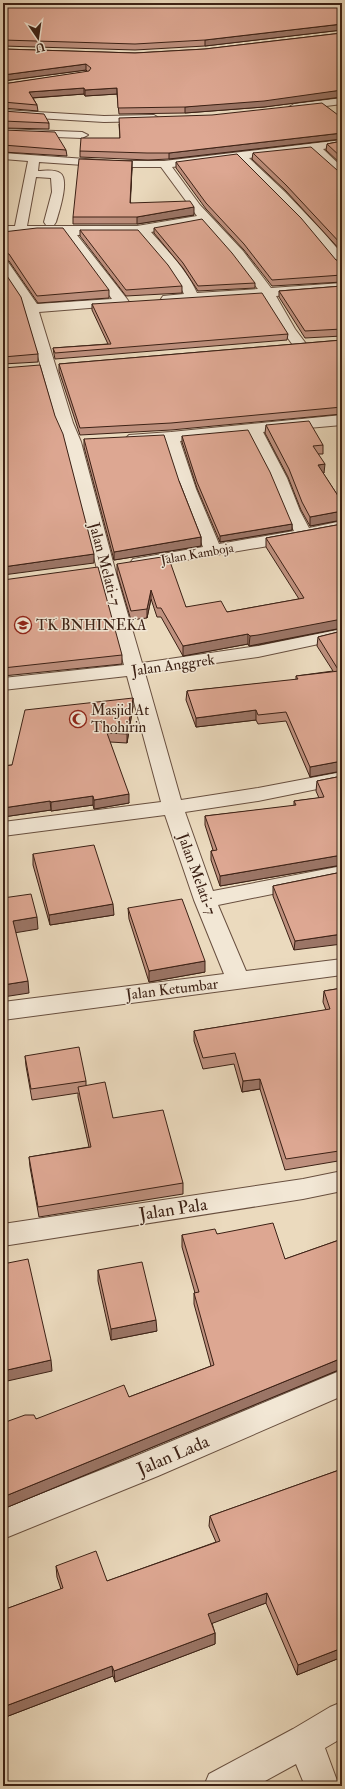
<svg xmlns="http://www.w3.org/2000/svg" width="345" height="1789" viewBox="0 0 345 1789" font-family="'IM FELL Double Pica',serif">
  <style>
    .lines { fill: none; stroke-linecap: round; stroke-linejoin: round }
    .minor-casing { stroke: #684f3f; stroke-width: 2 }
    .minor { fill: #f2e7d5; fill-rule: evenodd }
    .wall { fill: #be907e; stroke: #3c2115 }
    .shaded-wall { fill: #9b7566; stroke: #3c2115 }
    .building { fill: #dda792; stroke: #3c2115 }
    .labels { text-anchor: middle; stroke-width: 3; stroke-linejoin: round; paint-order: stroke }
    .far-street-label { font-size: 13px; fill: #3c2115; stroke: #f2e7d5 }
    .street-label { font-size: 15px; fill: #3c2115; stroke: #f2e7d5 }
    .poi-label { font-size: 15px; fill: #3c2115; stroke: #f2e7d5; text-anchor: start }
    .near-street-label { font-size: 18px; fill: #3c2115; stroke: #f2e7d5 }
  </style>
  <rect width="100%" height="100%" fill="#ebdabe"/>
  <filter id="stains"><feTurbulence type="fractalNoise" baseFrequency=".005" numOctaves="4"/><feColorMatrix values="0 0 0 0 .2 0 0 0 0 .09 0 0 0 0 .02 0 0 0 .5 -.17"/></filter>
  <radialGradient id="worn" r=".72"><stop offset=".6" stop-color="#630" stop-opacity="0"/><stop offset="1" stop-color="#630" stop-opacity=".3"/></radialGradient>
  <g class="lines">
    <g class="minor-casing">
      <g id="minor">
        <path d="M342 98V104L294 110 289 107 294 104Z"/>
        <path d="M3 110 104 116 154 115 159 118 154 121 104 122 3 116Z"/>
        <path d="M3 129 82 132 88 135 82 138 3 135Z"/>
        <path d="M342 140V146L323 149 342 167V176L338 175 311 151 249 158 285 192 323 232 342 254V267L337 266 302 223 237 159 172 167 200 205 243 251 271 288 342 283V291L276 296 295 329 307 345 305 348H295L282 330 263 296 168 303 163 302 161 299 163 296 184 294C173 270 156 253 139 234L77 235 127 299 129 302 127 305 39 312 73 423 81 442 117 577 142 663 258 646 342 629V639L258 657 145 673 181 800 258 788 342 772V784L258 801 185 812 213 891 342 866V880L218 905 246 971 342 959V975L3 1020V1002L224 974 194 900 165 815 3 836V822L161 802 127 676 3 690V678L124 665 99 577 65 442 57 423 23 304 3 274V261L8 262 37 304 112 299 64 234H3V226H15L28 161 3 159V153L113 161H164ZM39 162 113 167H161L197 216 137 226H27L36 177 51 178 52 192 44 222 46 225H54L56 222C59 212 70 179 60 173 54 169 44 171 38 171ZM202 222 233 257 258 289 197 293C186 269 168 251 151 232Z"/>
        <path d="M342 415V425L263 432 287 478 300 511 309 528 342 521V531L274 545 139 568 133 567 130 563 133 559 203 547 180 489 165 442 134 443 129 441 126 438 129 435 171 432ZM249 434 271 478 284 511 294 531 219 544 196 489 180 441Z"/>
        <path d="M342 1171V1191L303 1199 3 1246V1224L303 1179Z"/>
        <path d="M342 1370V1396L158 1476 3 1539V1509L136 1456Z"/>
        <path d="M342 1702V1738L325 1748 339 1786H305L296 1764 256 1786H204L209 1774 293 1729 330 1707Z"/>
      </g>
    </g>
    <use href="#minor" class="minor"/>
  </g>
  <g class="wall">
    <path d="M3 3H342V30L205 46 135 50 3 46Z"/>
    <path d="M342 33V97L264 107 185 113 119 114 117 94 85 96 84 94 33 98 37 105 38 111 3 108V84L88 72 86 70 3 81V49L135 53 205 49Z"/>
    <path d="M3 111 49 123V129L3 128Z"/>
    <path d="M342 118V139L169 159 148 160 80 157V151L120 138 119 124Z"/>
    <path d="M3 130 66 150 67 156 3 152Z"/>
    <path d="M342 141V165L326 150 327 144Z"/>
    <path d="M253 153 342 171V252L286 191 252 159Z"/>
    <path d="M176 162 336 260 342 262V282L272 286 244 250 206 209 176 168Z"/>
    <path d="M132 168 130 203 194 215 137 224H73V217Z"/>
    <path d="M154 228 255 283V288L198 291 183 268 154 233Z"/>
    <path d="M80 230 182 286V293L126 296 80 236Z"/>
    <path d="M3 232 109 290V298L38 303 9 261 3 260Z"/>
    <path d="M3 270 38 354V362L3 364Z"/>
    <path d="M342 286V336L305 338 279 297V291Z"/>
    <path d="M92 304 288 334 287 340 55 359 54 354 53 348 108 344 92 310Z"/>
    <path d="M342 340V414L171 430 80 435 59 371V364Z"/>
    <path d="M266 425 323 445V454H318L324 473H323L342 502V520L310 526 301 510 288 477 265 433Z"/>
    <path d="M182 436 292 524V530L220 542 197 488 182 442Z"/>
    <path d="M84 439 179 481 201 537V546L114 560 84 447Z"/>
    <path d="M342 524V628L258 645 249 646 248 644 183 656 161 617H157L151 599 147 618 131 620 117 573V564L186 607 227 612 299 599 266 547V538Z"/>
    <path d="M3 580 122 655V664L3 676Z"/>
    <path d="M342 631V771L310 777 286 721 258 724 256 720 196 727 186 700 187 691 296 680V676L333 671 317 646 318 637Z"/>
    <path d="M133 706 127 743 110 742 129 803 94 809 93 805 51 811V810L3 817V766L12 765Z"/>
    <path d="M342 776V865L220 886 211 860V851L213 850 205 825V816L294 806V801L319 798 316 791 317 781Z"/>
    <path d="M33 854 114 915 50 925 33 865Z"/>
    <path d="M342 872 294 950 273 896V886Z"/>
    <path d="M128 908 205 972 149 982 129 919Z"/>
    <path d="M342 988V1157L339 1158 338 1161 285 1170 260 1089 242 1092 234 1064 203 1069 194 1041V1031L326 1010 323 1002 324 991Z"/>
    <path d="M25 1056 86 1081V1085L113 1118 183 1183V1194L39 1217 30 1167 29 1157 89 1147 78 1097V1093L32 1100 26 1066Z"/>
    <path d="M217 1234 285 1259 342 1239V1369H341L3 1509V1423L36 1419 129 1397 211 1366 194 1304V1293H195L182 1247V1235Z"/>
    <path d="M98 1270 157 1331 111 1340 98 1281Z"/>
    <path d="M342 1469V1657L297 1675 266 1603 212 1623 215 1633V1644L115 1682 113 1676 3 1718V1610L61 1589 57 1577 56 1566 107 1581 216 1542 209 1526 210 1516Z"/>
  </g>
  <g class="shaded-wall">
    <path d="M342 24V30L205 46V40Z"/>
    <path d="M86 64V70L3 81V75Z"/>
    <path d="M84 88V94L30 98 29 92Z"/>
    <path d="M117 88V94L85 96V90Z"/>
    <path d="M342 90V97L264 107 185 113V107Z"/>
    <path d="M342 133V139L169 159V153Z"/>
    <path d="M6 154V161L3 165V158Z"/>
    <path d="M132 161V168L130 211V203Z"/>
    <path d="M194 207V215L137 224V217Z"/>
    <path d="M325 464 324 473H318V465Z"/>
    <path d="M342 511V520L310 526V517Z"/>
    <path d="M292 524V530L220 542V536Z"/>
    <path d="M201 537V546L114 560V552Z"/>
    <path d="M94 554V563L3 575V567Z"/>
    <path d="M151 590V599L147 618V609Z"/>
    <path d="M342 612V628L249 646 250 636Z"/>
    <path d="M248 634V644L183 656V646Z"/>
    <path d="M133 698V706L127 743V734Z"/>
    <path d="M256 710V720L196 727V718Z"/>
    <path d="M342 761V771L310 777V767Z"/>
    <path d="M129 794V803L94 809V800Z"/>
    <path d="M93 796V805L51 811V802Z"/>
    <path d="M50 801 51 810 3 817V808Z"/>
    <path d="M342 855V865L220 886V876Z"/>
    <path d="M113 904 114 915 50 925 49 915Z"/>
    <path d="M37 917 38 929 14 933 13 921Z"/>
    <path d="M342 934V944L294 950 295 941Z"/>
    <path d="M205 961V972L149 982V971Z"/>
    <path d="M28 981 29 993 3 997V985Z"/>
    <path d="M260 1079V1089L242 1092 243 1081Z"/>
    <path d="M338 1147H342V1157L339 1158V1151Z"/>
    <path d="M156 1320 157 1331 111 1340V1329Z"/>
    <path d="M342 1358 341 1369 3 1509V1497Z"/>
    <path d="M51 1360 52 1371 3 1382V1371Z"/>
    <path d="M267 1593 266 1603 208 1625V1614Z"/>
    <path d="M215 1633V1644L115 1682 114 1671Z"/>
    <path d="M342 1648V1657L297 1675 298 1665Z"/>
    <path d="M112 1666 113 1676 3 1718V1707Z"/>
  </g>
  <g class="building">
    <path d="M3 3H342V24L205 40 135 44 3 40Z"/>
    <path d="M342 33V90L264 101 185 107 118 108 117 88 85 90 84 88 29 92 37 105 3 102V84L89 71 91 68 86 64 3 75V49L135 53 205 49Z"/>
    <path d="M322 103 342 118V133L169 153H147L80 151 81 138H120L119 118 212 115Z"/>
    <path d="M3 111 44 114 49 123 3 121Z"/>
    <path d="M3 130 55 132 66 150 3 145Z"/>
    <path d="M342 141V158L327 144Z"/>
    <path d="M311 147 337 170 342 171V245L286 185 253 153Z"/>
    <path d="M3 154H6L3 158Z"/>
    <path d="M237 154 301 218 336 260 342 262V275L272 280 244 244 206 203 176 162Z"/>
    <path d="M79 159 132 161 130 203 190 201 194 207 137 217H73Z"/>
    <path d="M202 219 232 253 255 283 198 286 183 263 154 228Z"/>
    <path d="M37 228H63L109 290 37 296 9 254 3 252V232Z"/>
    <path d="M80 230H138L168 265 182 286 126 290Z"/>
    <path d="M3 270 21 297 38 354 3 357Z"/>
    <path d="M342 286V329L305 331 279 291Z"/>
    <path d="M262 293 288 334 55 353 53 348 111 344 92 304Z"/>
    <path d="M342 340V407L171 423 80 428 59 364Z"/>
    <path d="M40 365 55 416 63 434 94 554 3 567V368Z"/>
    <path d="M309 421 323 445 313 446 325 464 318 465 342 502V511L310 517 302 502 289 469 266 425Z"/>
    <path d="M248 430 270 472 292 524 220 536 197 482 182 436Z"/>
    <path d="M164 435 179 481 201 537 114 552 84 439Z"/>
    <path d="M342 524V612L339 613 342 617V619L258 635 250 636 248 634 183 646 161 608H157L151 590 147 609 131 611 117 564 168 556 186 607 221 601 227 612 304 598 266 538Z"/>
    <path d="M98 567 122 655 3 668V580Z"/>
    <path d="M342 631V761L310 767 286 712 258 715 256 710 196 718 187 691 298 679 296 676 339 671 318 637Z"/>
    <path d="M133 698 127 734 107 733 129 794 94 800 93 796 51 802 50 801 3 808V766L12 765 25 710Z"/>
    <path d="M342 776V855L220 876 211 851 217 850 205 816 296 805 294 801 324 797 317 781Z"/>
    <path d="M94 845 113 904 49 915 33 854Z"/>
    <path d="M342 872V934L295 941 273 886Z"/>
    <path d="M31 894 37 917 13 921 28 981 3 985V898Z"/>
    <path d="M182 899 205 961 149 971 128 908Z"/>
    <path d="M342 988V1147H338L339 1151 286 1159 260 1079 243 1081 235 1053 203 1058 194 1031 330 1009 324 991Z"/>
    <path d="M79 1047 86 1081 31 1089 25 1056Z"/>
    <path d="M105 1082 113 1118 163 1110 183 1183 38 1207 29 1157 91 1147 78 1087Z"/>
    <path d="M273 1223 285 1259 342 1239V1358L3 1497V1423L25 1415H34L36 1419 124 1385 129 1397 214 1365 194 1293 199 1292 182 1235 215 1229 217 1234Z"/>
    <path d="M28 1259 51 1360 3 1371V1264Z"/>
    <path d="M142 1262 156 1320 111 1329 98 1270Z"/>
    <path d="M342 1469V1648L298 1665 267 1593 208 1614 215 1633 114 1671 112 1666 3 1707V1610L63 1588 56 1566 96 1551 107 1581 220 1541 210 1516Z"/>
  </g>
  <defs>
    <g id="school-ring" transform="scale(0.9)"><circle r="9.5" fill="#f2e7d5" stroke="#8f2418" stroke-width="1.5"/><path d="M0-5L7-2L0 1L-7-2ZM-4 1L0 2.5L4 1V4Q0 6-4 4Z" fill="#8f2418"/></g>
    <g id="mosque-ring" transform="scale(0.9)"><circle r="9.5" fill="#f2e7d5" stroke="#8f2418" stroke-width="1.5"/><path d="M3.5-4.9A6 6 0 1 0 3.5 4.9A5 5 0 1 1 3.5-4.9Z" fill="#8f2418"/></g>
  </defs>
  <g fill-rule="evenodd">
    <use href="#school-ring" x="23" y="625"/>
    <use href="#mosque-ring" x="78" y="719"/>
  </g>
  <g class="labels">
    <g class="far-street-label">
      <text transform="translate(197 553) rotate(-10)" y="5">Jalan Kamboja</text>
    </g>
    <g class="street-label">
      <text transform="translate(105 564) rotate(75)" y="5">Jalan Melati-7</text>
      <text transform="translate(173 665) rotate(-8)" y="5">Jalan Anggrek</text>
      <text transform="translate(197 874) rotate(70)" y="5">Jalan Melati-7</text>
      <text transform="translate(172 989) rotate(-7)" y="5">Jalan Ketumbar</text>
    </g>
    <g class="poi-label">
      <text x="36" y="630">TK BNHINEKA</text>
      <text x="91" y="715">Masjid At<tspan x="91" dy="17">Thohirin</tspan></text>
    </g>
    <g class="near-street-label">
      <text transform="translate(173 1209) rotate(-9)" y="6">Jalan Pala</text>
      <text transform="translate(173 1455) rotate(-23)" y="6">Jalan Lada</text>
    </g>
  </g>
  <rect width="345" height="1789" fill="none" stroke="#ebdabe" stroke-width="16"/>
  <rect x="4" y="4" width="337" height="1781" fill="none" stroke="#3c2115" stroke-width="2"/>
  <rect x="8" y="8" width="329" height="1773" fill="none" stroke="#3c2115"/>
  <g transform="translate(38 38) rotate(167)" stroke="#f2e7d5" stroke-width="3" paint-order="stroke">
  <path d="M0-3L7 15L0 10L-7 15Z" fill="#3c2115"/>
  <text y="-6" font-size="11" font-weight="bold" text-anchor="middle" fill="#3c2115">U</text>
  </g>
  <rect width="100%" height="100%" filter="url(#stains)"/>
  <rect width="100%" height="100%" fill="url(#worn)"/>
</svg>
